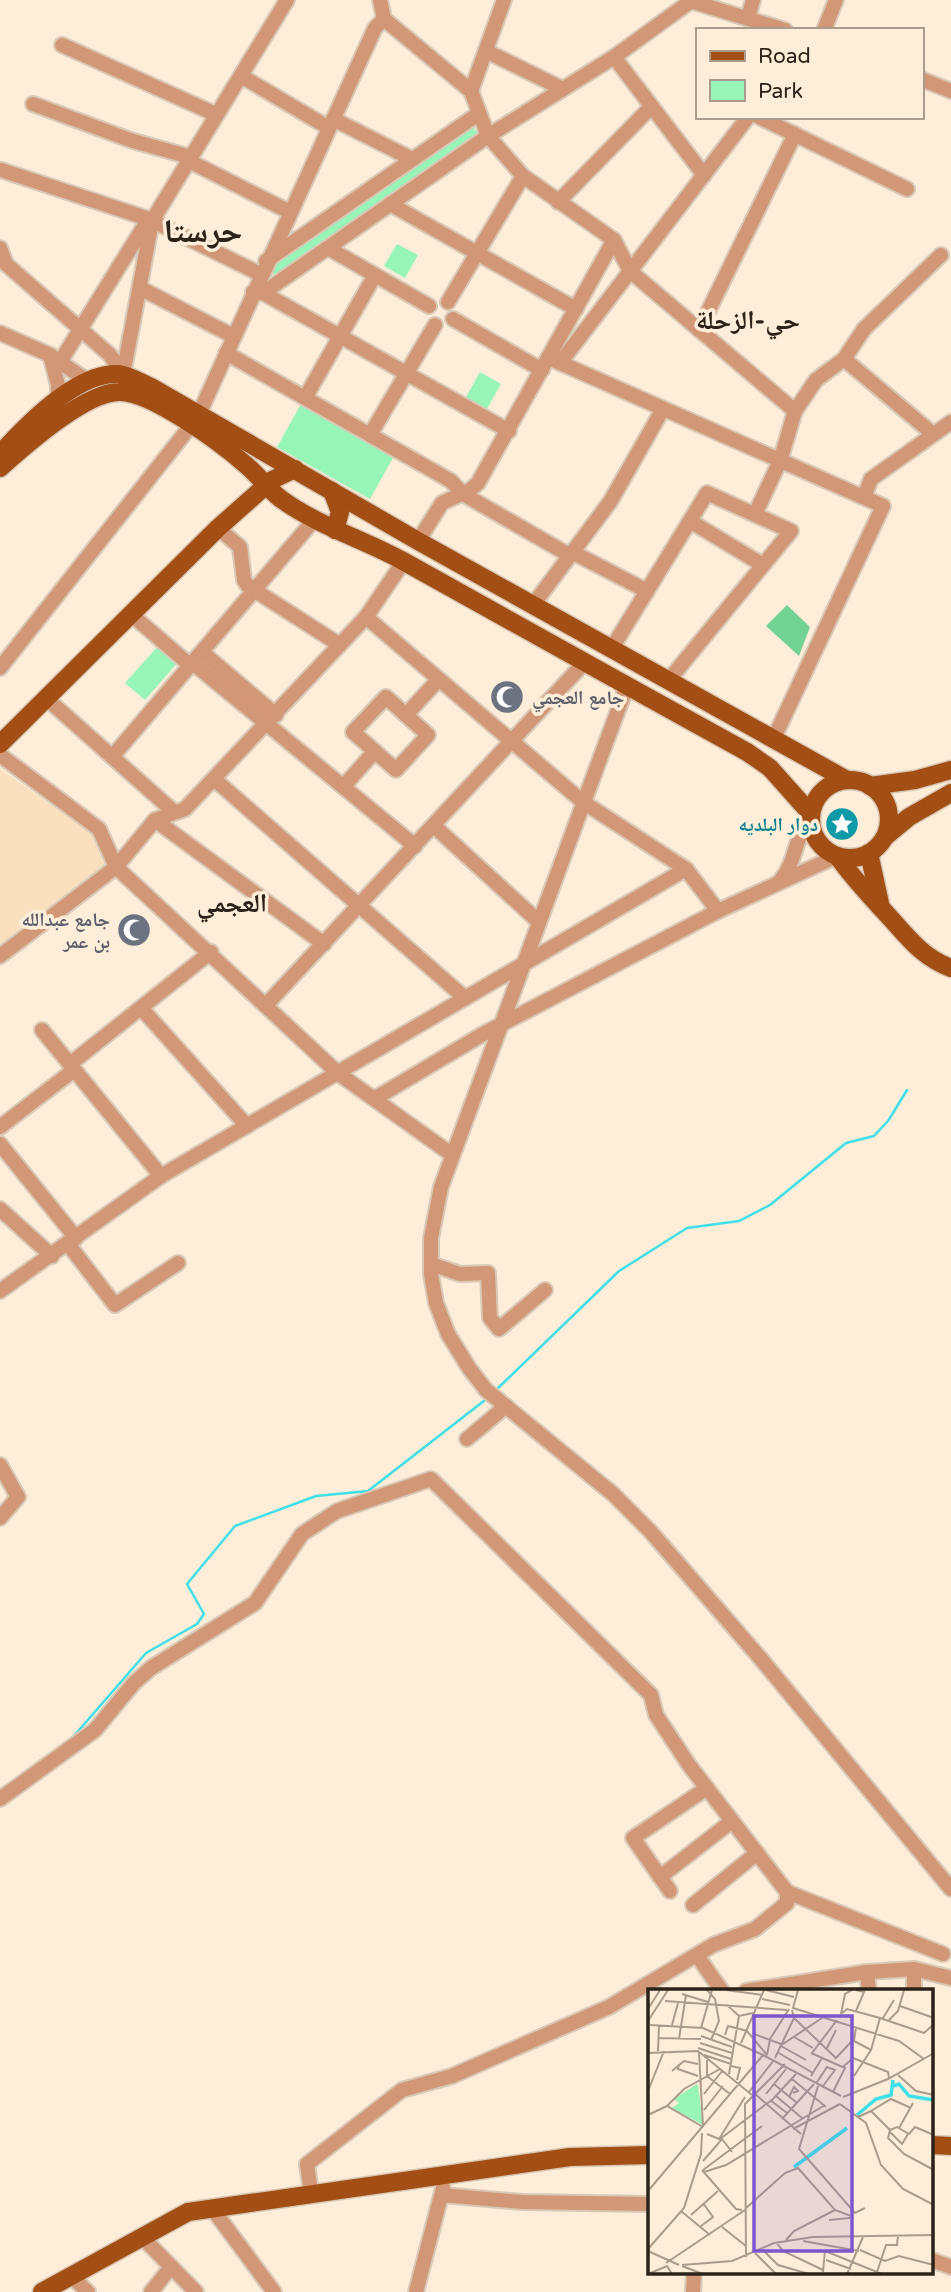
<svg xmlns="http://www.w3.org/2000/svg" width="951" height="2292" viewBox="0 0 951 2292" font-family="'Varela Round','Noto Naskh Arabic',sans-serif">
  <style>
    .built { fill: #fae0bf }
    .green { fill: #96f5b7 }
    .forest { fill: #71d294 }
    .lines { fill: none; stroke-linecap: round; stroke-linejoin: round }
    .stream { stroke: #3de0e7; stroke-width: 2.5 }
    .minor-casing { stroke: #d8c9b6; stroke-width: 18 }
    .major-casing { stroke: #d8c9b6; stroke-width: 21 }
    .minor { stroke: #d29776; stroke-width: 14 }
    .major { stroke: #a24e14; stroke-width: 18 }
    .labels { text-anchor: middle; stroke-width: 7; stroke-linejoin: round; paint-order: stroke }
    .worship-label { font-size: 19px; font-weight: bold; fill: #5b616d; stroke: #feedd8; text-anchor: start }
    .culture-label { font-size: 19px; font-weight: bold; fill: #0d838f; stroke: #feedd8; text-anchor: end }
    .district-label { font-size: 26px; font-weight: bold; fill: #2b2319; stroke: #feedd8 }
    .town-label { font-size: 33px; font-weight: bold; fill: #2b2319; stroke: #feedd8 }
    .inset-river { fill: none; stroke: #3de0e7; stroke-width: 3.5 }
    .inset-road { fill: none; stroke: #aa9c8c; stroke-width: 2 }
    .view { fill: #7e55cf; fill-opacity: 0.15; stroke: #7e55cf; stroke-width: 3.5 }
    .inset-edge { fill: none; stroke: #2b2319; stroke-width: 3.5 }
  </style>
  <rect width="100%" height="100%" fill="#feedd8"/>
  <path class="built" d="M0 769 93 834 107 866 0 947Z"/>
  <g class="green">
    <path d="M472 126 479 135 279 274H270L273 264Z"/>
    <path d="M397 244 418 255 405 278 384 266Z"/>
    <path d="M480 372 501 384 487 409 466 397Z"/>
    <path d="M301 404 394 456 370 499 277 447Z"/>
    <path d="M158 646 178 662 145 700 125 683Z"/>
  </g>
  <path class="forest" d="M787 605 810 627 799 656 766 626Z"/>
  <g class="lines">
    <g class="stream">
      <path d="M496 1390 619 1271 687 1228 739 1221 770 1205 846 1143 874 1136 888 1121 907 1090"/>
      <path d="M73 1737 146 1653 197 1624 204 1614 187 1584 235 1526 316 1496 368 1491 489 1397"/>
    </g>
    <g class="minor-casing">
      <g id="minor">
        <path d="M687 0 785 30"/>
        <path d="M748 18 753 0"/>
        <path d="M384 19 471 91 488 136 523 176 614 240 630 271 795 411"/>
        <path d="M824 30 836 0"/>
        <path d="M62 45 213 113"/>
        <path d="M486 51 563 89"/>
        <path d="M614 57 704 175"/>
        <path d="M241 76 329 128"/>
        <path d="M921 79 951 91"/>
        <path d="M471 91 504 0"/>
        <path d="M33 104 133 141 187 156"/>
        <path d="M759 117 907 189"/>
        <path d="M333 119 412 159"/>
        <path d="M189 161 290 212"/>
        <path d="M1 170 149 219 260 274"/>
        <path d="M558 202 651 107"/>
        <path d="M390 204 576 309"/>
        <path d="M0 248 6 264 110 355 124 375"/>
        <path d="M328 248 429 306"/>
        <path d="M266 261 478 114"/>
        <path d="M140 288 233 336"/>
        <path d="M253 292 263 293 488 136 614 57 691 1"/>
        <path d="M263 293 509 431"/>
        <path d="M448 302 523 176"/>
        <path d="M453 319 542 370"/>
        <path d="M699 330 795 134"/>
        <path d="M0 333 50 355 86 380"/>
        <path d="M226 353 451 481 463 494 569 555"/>
        <path d="M50 355 58 385V405"/>
        <path d="M549 358 883 506 773 740"/>
        <path d="M844 359 933 434"/>
        <path d="M60 362 148 220"/>
        <path d="M560 363 748 117"/>
        <path d="M121 385 152 221 287 0"/>
        <path d="M305 398 375 275"/>
        <path d="M199 414 375 28 384 19 380 0"/>
        <path d="M370 435 435 325"/>
        <path d="M864 497 871 479 951 422"/>
        <path d="M755 514 780 461 795 411 816 380 844 359 864 329 941 255"/>
        <path d="M690 521 763 565"/>
        <path d="M218 528 240 547 244 580 248 586 340 645"/>
        <path d="M418 541 442 503 470 490 478 483 614 240"/>
        <path d="M572 552 647 591"/>
        <path d="M533 605 610 502 663 409"/>
        <path d="M132 615 191 666"/>
        <path d="M366 617 583 802 686 869 718 911"/>
        <path d="M612 648 707 493 791 531 668 681"/>
        <path d="M202 652 276 715"/>
        <path d="M193 663 415 846"/>
        <path d="M0 668 192 424"/>
        <path d="M627 686 441 1187 431 1238V1274L436 1303 448 1334 469 1368 486 1390 613 1494 650 1531 761 1659 951 1889"/>
        <path d="M386 697 428 735 396 770 353 732Z"/>
        <path d="M46 698 173 811"/>
        <path d="M406 715 438 680"/>
        <path d="M0 755 99 829 116 867 339 1074 451 1154"/>
        <path d="M112 757 314 520"/>
        <path d="M214 779 465 998"/>
        <path d="M343 787 375 751"/>
        <path d="M155 820 324 944"/>
        <path d="M434 826 539 922"/>
        <path d="M780 881C797 861 795 835 811 814"/>
        <path d="M0 956 116 867 155 820 185 809 366 617 404 561"/>
        <path d="M266 1005 585 662"/>
        <path d="M142 1009 247 1126"/>
        <path d="M42 1030 161 1176"/>
        <path d="M70 1064 211 952"/>
        <path d="M374 1099 483 1034 718 911 837 856"/>
        <path d="M0 1127 74 1070"/>
        <path d="M0 1144 76 1238"/>
        <path d="M0 1209 52 1256"/>
        <path d="M68 1244 115 1305 178 1263"/>
        <path d="M431 1264 460 1274 488 1273 490 1318 499 1329 545 1290"/>
        <path d="M0 1291 161 1176 686 869"/>
        <path d="M467 1439 506 1406"/>
        <path d="M0 1465 18 1497 0 1518"/>
        <path d="M0 1799 95 1730 134 1683 151 1668 255 1603 302 1534 337 1511 431 1479 651 1695 656 1715 689 1765 787 1892 943 1954"/>
        <path d="M660 1877 732 1821"/>
        <path d="M670 1891 633 1838 707 1788"/>
        <path d="M693 1905 757 1853"/>
        <path d="M698 1957 722 1991"/>
        <path d="M867 1972 869 1991"/>
        <path d="M746 1991 867 1972 914 1969 951 1978"/>
        <path d="M914 1991V1969"/>
        <path d="M311 2192 307 2164 402 2090 452 2076 609 2007 713 1945 755 1929 787 1903V1892"/>
        <path d="M442 2195 522 2202 650 2204"/>
        <path d="M211 2207 274 2292"/>
        <path d="M142 2237 196 2292"/>
        <path d="M932 2260 951 2267"/>
        <path d="M72 2277 88 2292"/>
        <path d="M151 2292 171 2267"/>
        <path d="M416 2292 443 2188"/>
        <path d="M693 2292 694 2273"/>
      </g>
    </g>
    <g class="major-casing">
      <g id="major">
        <path d="M0 454C26 425 77 372 118 374 129 375 142 383 153 388L418 541 847 780"/>
        <path d="M0 468C25 446 85 392 119 392 151 391 222 444 246 465 259 476 268 489 281 499 318 526 363 539 403 561 518 625 632 689 747 752L770 768 811 814"/>
        <path d="M332 491 340 512 335 530"/>
        <path d="M0 744 218 528 272 480 295 469"/>
        <circle cx="850" cy="819" r="39"/>
        <path d="M870 786 915 780 951 770"/>
        <path d="M886 836 909 817 951 793"/>
        <path d="M869 853 881 908"/>
        <path d="M837 856C851 875 866 892 882 909 905 933 919 956 951 968"/>
        <path d="M932 2145 951 2146"/>
        <path d="M42 2292 188 2212 570 2157 650 2155"/>
      </g>
    </g>
    <use href="#minor" class="minor"/>
    <use href="#major" class="major"/>
  </g>
  <defs>
    <g id="mosque-disc" transform="scale(1.75)"><circle r="9.5" fill="#6b7280" stroke="#feedd8"/><path d="M3.5-4.9A6 6 0 1 0 3.5 4.9A5 5 0 1 1 3.5-4.9Z" fill="#fff"/></g>
    <g id="sight-disc" transform="scale(1.75)"><circle r="9.5" fill="#0f9aa8" stroke="#feedd8"/><path d="M0-6L1.8-2.2L6-1.7L2.9 1.2L3.7 5.4L0 3.3L-3.7 5.4L-2.9 1.2L-6-1.7L-1.8-2.2Z" fill="#fff"/></g>
  </defs>
  <g fill-rule="evenodd">
    <use href="#mosque-disc" x="507" y="697"/>
    <use href="#sight-disc" x="842" y="824"/>
    <use href="#mosque-disc" x="134" y="930"/>
  </g>
  <g class="labels">
    <g class="worship-label">
      <text x="532" y="704">جامع العجمي</text>
      <text x="110" y="926" text-anchor="end">جامع عبدالله<tspan x="110" dy="22">بن عمر</tspan></text>
    </g>
    <g class="culture-label">
      <text x="818" y="831">دوار البلديه</text>
    </g>
    <g class="district-label">
      <text x="748" y="329">حي-الزحلة</text>
      <text x="232" y="912">العجمي</text>
    </g>
    <g class="town-label">
      <text x="203" y="242">حرستا</text>
    </g>
  </g>
  <g transform="translate(648 1989)">
    <rect width="285" height="285" fill="#feedd8"/>
    <path d="M49 95 50 96 55 136 24 119 31 114 26 110Z" fill="#96f5b7"/>
    <path class="inset-river" d="M245 97 251 95 261 107 286 111M209 126 228 110 243 106 245 91M146 178 199 139"/>
    <path class="inset-road" d="M59 1 67 10 71 32 63 51M78 1 115 6M118 1 146 8M150 1 145 19 251 52 276 70M208 1 216 3 208 22M34 5 60 13M114 10 142 16M17 12 139 21M79 16 91 27 105 24M252 17 286 29M0 20 12 1M193 25 199 20 232 29 223 61 206 87M193 25 197 5 204 1M146 29 188 69M232 29 276 44 286 35M235 29 246 11M241 31 250 22 256 1M0 32 20 1M2 36 55 39 115 66M24 36 30 14M208 38 206 52 223 61M53 39 64 1M106 45 133 55M77 46 80 37 99 42 119 66M53 47 84 58M146 48 165 59M11 49 53 50M31 50 38 6M52 54 84 64M93 54 116 1M132 57 177 27M133 57 158 71M50 59 83 70M178 61 188 41M10 62 11 36M51 63 55 138M129 63 165 84M0 64 50 62 104 106M163 64 197 79 185 103M164 64 189 31M56 66 83 75M119 66 122 50 141 20M127 69 146 29 144 21M187 70 203 53M59 71V87L82 105M31 75 30 80 50 87M83 77 92 79 89 91M195 78 205 69 240 83 241 89M24 82 36 72 50 75M81 85 91 27M250 86 268 102 286 106M163 87 174 69M144 90 178 118M169 93 179 78 187 81 175 97M126 95 149 114M170 97 151 160 207 224 217 219M0 102 16 62M101 103 126 71M106 104 153 145M56 105 74 82M118 105 138 80M128 107 154 129M141 108 146 98 150 102 145 104M195 108 240 90 286 64M122 111 139 124M192 115 218 134 233 176 255 200 286 216M19 117 36 100 72 80M56 121 75 97M223 122 243 110 263 119M0 126 19 117 55 138M210 128 223 122 242 141 249 138 261 145 267 138 286 146M134 130 166 95M251 139 265 114M145 140 192 115M242 141 240 149 256 165 286 181M241 142 254 155 260 145M59 145 71 150 97 108M72 150 125 110 148 85M55 172 74 150 84 163M54 181 88 220 94 221M55 181 114 137M56 183 78 176 177 116M0 202 115 66 193 107M97 220 137 184 150 179 187 221 203 227M33 222 62 246M43 226 70 202M181 231 202 229M53 237 65 228 55 214M74 238 98 257M138 251 146 242 187 221M155 252 211 262M128 253 135 262 175 281M0 260 36 219 53 165 54 144M114 260 130 276 161 285M212 261 237 272 251 267 286 276M0 262 31 276M177 262 234 285M107 264 128 285M98 268 97 115 137 75M178 271 203 280M18 274 97 221M34 276 84 272 126 254 165 248 286 246M34 277 55 285M175 283 177 261M229 283 238 256H249L250 247M0 285 19 277 24 285M199 285 215 248"/>
    <path class="view" d="M106 27H204V262H106Z"/>
    <rect width="285" height="285" class="inset-edge"/>
  </g>
  <rect x="696" y="28" width="228" height="91" fill="#feedd8" stroke="#aa9c8c" stroke-width="2"/>
  <rect x="710" y="51" width="35" height="10" fill="#a24e14" stroke="#aa9c8c" stroke-width="2"/>
  <text x="758" y="63" font-size="21" fill="#2b2319">Road</text>
  <rect x="710" y="80" width="35" height="21" fill="#96f5b7" stroke="#aa9c8c" stroke-width="2"/>
  <text x="758" y="98" font-size="21" fill="#2b2319">Park</text>
</svg>
